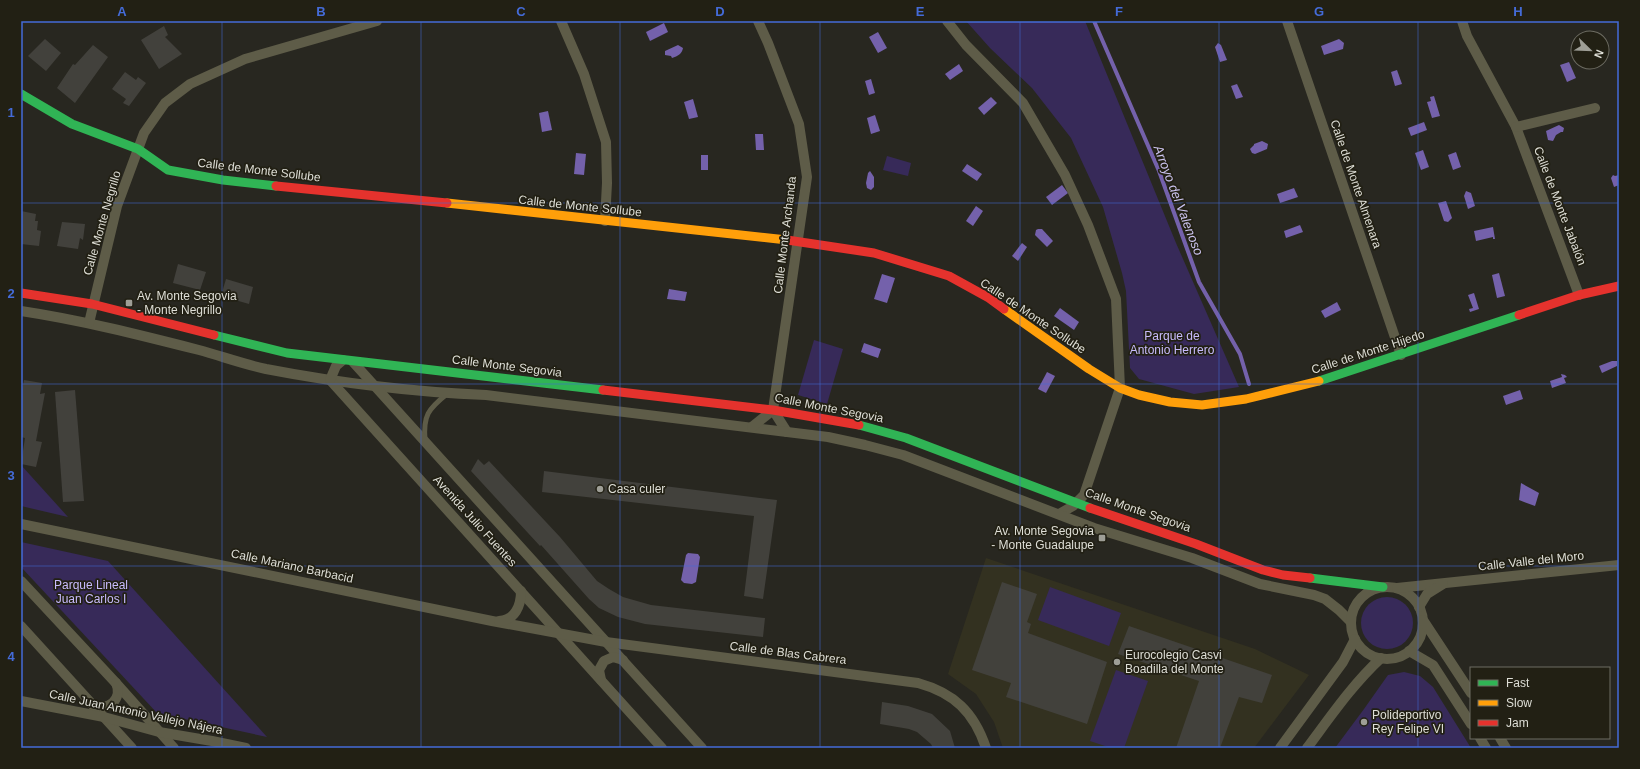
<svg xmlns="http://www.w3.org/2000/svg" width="1640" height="769" viewBox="0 0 1640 769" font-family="Arial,sans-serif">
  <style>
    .built { fill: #333120 }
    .green { fill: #372a59 }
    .water { fill: #7461ab }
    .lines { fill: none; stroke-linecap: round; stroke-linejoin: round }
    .stream { stroke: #7461ab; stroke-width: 4 }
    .building { fill: #42413c }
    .lane { stroke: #5e5c48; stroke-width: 5 }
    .street { stroke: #5e5c48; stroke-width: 10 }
    .fast { stroke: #30b455; stroke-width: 9 }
    .slow { stroke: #ff9f0a; stroke-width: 9 }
    .jam { stroke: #e5322d; stroke-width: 9 }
    .grid { fill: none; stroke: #446bd8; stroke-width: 1; stroke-opacity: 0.55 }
    .poi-dot { fill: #9e9e96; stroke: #222014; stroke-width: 1.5 }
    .labels { text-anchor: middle; stroke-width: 3.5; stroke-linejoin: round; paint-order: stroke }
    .street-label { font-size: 12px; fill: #deded6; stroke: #222014 }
    .poi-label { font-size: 12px; fill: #deded6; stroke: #222014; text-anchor: start }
    .park-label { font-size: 12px; fill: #c8bbfd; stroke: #222014 }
    .water-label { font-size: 13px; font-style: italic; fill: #ccc4f0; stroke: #222014 }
    .neatline { fill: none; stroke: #446bd8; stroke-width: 1.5 }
    .grid-label { font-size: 13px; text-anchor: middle; font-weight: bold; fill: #446bd8 }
  </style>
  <rect width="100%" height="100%" fill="#282720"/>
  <path class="built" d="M986 558 1255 649 1309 675 1254 748H1003L994 722 976 694 948 674Z"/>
  <g class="green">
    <path d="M966 21H1085L1176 243 1239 387 1194 394 1139 379 1130 368 1126 291 1122 273 1103 207 1071 138 1032 88 990 48Z"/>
    <path d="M887 156 911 163 908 176 883 170Z"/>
    <path d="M814 340 843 349 827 404 798 395Z"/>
    <path d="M21 465 68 517 21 506Z"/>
    <path d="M21 542 108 561 267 737 157 713 21 567Z"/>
    <path d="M1050 587 1121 613 1109 646 1038 620Z"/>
    <circle cx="1387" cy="623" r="26"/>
    <path d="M1116 670 1148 681 1124 748H1111L1090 741Z"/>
    <path d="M1404 672 1420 676 1433 687 1471 748H1335L1364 709 1388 675Z"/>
  </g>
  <g class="water">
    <path d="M664 23 668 32 650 41 646 32Z"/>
    <path d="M878 32 887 48 878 53 869 37Z"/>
    <path d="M1339 39 1344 43 1343 49 1324 55 1321 46Z"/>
    <path d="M1218 43 1221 45 1227 60 1220 62 1215 47Z"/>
    <path d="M678 45 683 48C682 54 678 56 672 58L671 56 665 55V51Z"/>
    <path d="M1569 62 1576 78 1567 82 1560 65Z"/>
    <path d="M959 64 963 71 950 80 945 74Z"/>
    <path d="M1397 70 1402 84 1395 86 1391 72Z"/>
    <path d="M871 79 875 93 869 95 865 81Z"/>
    <path d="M1237 84 1243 97 1236 99 1231 86Z"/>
    <path d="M1434 96 1440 116 1432 118 1427 102 1431 101 1430 97Z"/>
    <path d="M991 97 997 103 984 115 978 108Z"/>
    <path d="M693 99 698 117 689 119 684 102Z"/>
    <path d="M548 111 552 130 542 132 539 113Z"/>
    <path d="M875 115 880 131 871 134 867 118Z"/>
    <path d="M1424 122 1427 130 1411 136 1408 128Z"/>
    <path d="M1559 125 1564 128 1563 132H1561L1556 135 1553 141 1548 140 1546 131Z"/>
    <path d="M755 134H763L764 150H756Z"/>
    <path d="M1262 141 1268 144 1267 149 1255 154 1252 153 1250 149 1254 145V144Z"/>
    <path d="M1423 150 1429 167 1421 170 1415 153Z"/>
    <path d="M1456 152 1461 167 1453 170 1448 155Z"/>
    <path d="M576 153 586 154 584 175 574 174Z"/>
    <rect x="701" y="155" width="7" height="15"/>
    <path d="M967 164 982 174 977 181 962 171Z"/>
    <path d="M870 171 874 177V187L871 190 867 188 866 183 868 173Z"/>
    <path d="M1613 175 1615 176 1619 175V185L1614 187 1611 178Z"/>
    <path d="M1062 185 1068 193 1052 205 1046 197Z"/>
    <path d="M1294 188 1298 197 1280 203 1277 194Z"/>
    <path d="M1466 191 1471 193 1475 206 1468 209 1464 196Z"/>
    <path d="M1446 201 1452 218 1448 222 1444 221 1438 203Z"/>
    <path d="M976 206 983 211 973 226 966 221Z"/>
    <path d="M1300 225 1303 232 1286 238 1284 231Z"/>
    <path d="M1493 227 1495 239H1493V237L1476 241 1474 231Z"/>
    <path d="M1038 229H1042L1053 241 1047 247 1035 235 1036 230Z"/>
    <path d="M1022 243 1027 247 1018 261 1012 256Z"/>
    <path d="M1499 273 1505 296 1497 298 1492 275Z"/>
    <path d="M882 274 895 278 887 303 874 299Z"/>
    <path d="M669 289 687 292 685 301 667 299Z"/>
    <path d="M1474 293 1479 309 1470 312 1469 309 1473 308 1468 295Z"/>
    <path d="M1337 302 1341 310 1325 318 1321 311Z"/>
    <path d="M1060 308 1079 322 1074 330 1054 316Z"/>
    <path d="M864 343 881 349 878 358 861 352Z"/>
    <path d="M1612 361H1617V366L1602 373 1599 366Z"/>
    <path d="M1047 372 1055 376 1046 393 1038 389Z"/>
    <path d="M1561 374 1565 375 1567 377 1564 378 1566 383 1552 388 1550 381 1562 377Z"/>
    <path d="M1520 390 1523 399 1506 405 1503 396Z"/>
    <path d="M1521 483 1539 493 1535 506 1519 500Z"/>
    <path d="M688 553 698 554 700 557 696 582 692 584 684 583 681 580 686 555Z"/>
  </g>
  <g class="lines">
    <path class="stream" d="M1094 21 1159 171 1199 282 1240 354 1249 384"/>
  </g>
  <g class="building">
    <path d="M164 26 168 35 165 37 182 54 159 69 141 40Z"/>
    <path d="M45 39 61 53 46 71 28 56Z"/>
    <path d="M93 45 108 57 75 103 57 88 73 64 75 65Z"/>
    <path d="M125 72 136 80 138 77 146 83 129 106 123 103 126 99 112 89Z"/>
    <path d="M21 211 36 214 35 221H38L37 230 41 231 39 246 21 244Z"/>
    <path d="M62 222 85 224 83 240 80 238 78 249 57 246Z"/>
    <path d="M178 264 206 272 200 290 173 283Z"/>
    <path d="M226 279 253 287 249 304 221 296Z"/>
    <path d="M24 380 42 383 40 394 45 393 36 441 42 442 36 467 21 464 25 438 21 437V395Z"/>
    <path d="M75 390 84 501 63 502 55 392Z"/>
    <path d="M478 459 484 465 489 461 560 537 597 581 609 589 623 597 651 605 765 618 763 637 645 624 618 617 599 608 589 599 541 545 540 546 471 471Z"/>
    <path d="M544 471 777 500 763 599 744 596 754 516 542 492Z"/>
    <path d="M1002 582 1037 594 1027 622 1031 624 1028 633 1107 662 1087 724 1006 697 1011 683 972 670Z"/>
    <path d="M1129 626 1272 675 1262 703 1239 697 1220 748H1176L1199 681 1118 654Z"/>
    <path d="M882 702 908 706 932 714 950 731 955 748H933L931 744 917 732 909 729 880 724Z"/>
  </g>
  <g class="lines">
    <path class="lane" d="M425 440C423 416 428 409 447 394"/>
    <g class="street">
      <path d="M561 21 584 74 606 142 607 183 605 221"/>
      <path d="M758 21 768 43 799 124 807 177 773 410 787 432"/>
      <path d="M947 21 966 45 1023 103 1065 175 1088 225 1116 299 1120 388 1084 495 1073 506 1059 514"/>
      <path d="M1287 21 1401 355"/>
      <path d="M1462 21 1467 36 1516 127 1579 295"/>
      <path d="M1516 127 1595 108"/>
      <path d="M21 311C81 320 140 335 199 350 221 356 243 364 266 369 339 383 412 392 486 395L787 432 828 437 865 445 903 455 1094 528 1192 558 1260 584 1314 595 1325 599 1339 610 1351 622"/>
      <path d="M89 323 117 206 144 133 165 103 190 84 245 59 377 21"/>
      <path d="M353 362 702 748"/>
      <path d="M330 380 662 748"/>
      <path d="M330 380 336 366 343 360"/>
      <path d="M752 427 773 410"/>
      <path d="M21 524 492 621 606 642 918 683C954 693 974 712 986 748"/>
      <path d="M21 581 115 682 174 748"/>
      <circle cx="1387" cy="623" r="36"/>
      <path d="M1397 588 1619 565"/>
      <path d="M1419 607 1427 594 1443 584"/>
      <path d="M1423 620 1471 693"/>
      <path d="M499 621C515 620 521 606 521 591"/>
      <path d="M21 626 132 748"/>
      <path d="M1409 651 1433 665 1471 724"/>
      <path d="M601 680 599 670 604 661 613 657 623 660"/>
      <path d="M21 701 104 717 159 732 212 741 246 748"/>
      <path d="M93 705C108 712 123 699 116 683"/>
      <path d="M1480 738 1486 748"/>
      <path d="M1500 738 1506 748"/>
      <path d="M1280 748 1343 662 1355 639"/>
      <path d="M1307 748C1331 716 1352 685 1381 658"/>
    </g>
    <g class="fast">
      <path d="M21 94 72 124 138 149 168 170 223 180 276 186"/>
      <path d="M214 335 287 353 603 390"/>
      <path d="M1319 381 1519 315"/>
      <path d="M859 425 906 438 1090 508"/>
      <path d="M1310 578 1383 587"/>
    </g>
    <g class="slow">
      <path d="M447 203 787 240"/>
      <path d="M1004 309 1089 369 1120 388 1139 395 1170 402 1202 405 1246 399 1319 381"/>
    </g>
    <g class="jam">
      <path d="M276 186 447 203"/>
      <path d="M787 240 874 253 949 276 989 298 1004 309"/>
      <path d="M21 293 92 304 214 335"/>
      <path d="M1519 315 1579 295 1619 286"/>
      <path d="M603 390 773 410 859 425"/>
      <path d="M1090 508 1196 544 1263 570 1283 575 1310 578"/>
    </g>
  </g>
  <path class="grid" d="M222 21V748M421 21V748M620 21V748M820 21V748M1020 21V748M1219 21V748M1418 21V748M21 203H1619M21 384H1619M21 566H1619"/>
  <g class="poi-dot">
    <rect x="125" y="299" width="8" height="8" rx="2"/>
    <circle cx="600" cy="489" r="4"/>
    <rect x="1098" y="534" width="8" height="8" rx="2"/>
    <circle cx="1117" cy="662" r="4"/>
    <circle cx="1364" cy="722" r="4"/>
  </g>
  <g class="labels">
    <g class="street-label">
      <text transform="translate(259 170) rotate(7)" y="4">Calle de Monte Sollube</text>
      <text transform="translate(1356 184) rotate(71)" y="4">Calle de Monte Almenara</text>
      <text transform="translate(580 206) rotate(6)" y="4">Calle de Monte Sollube</text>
      <text transform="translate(1560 206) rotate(69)" y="4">Calle de Monte Jabalón</text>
      <text transform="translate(102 223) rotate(-74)" y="4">Calle Monte Negrillo</text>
      <text transform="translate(785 235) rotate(-83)" y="4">Calle Monte Archanda</text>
      <text transform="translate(1033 316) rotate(34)" y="4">Calle de Monte Sollube</text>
      <text transform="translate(1368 352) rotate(-18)" y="4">Calle de Monte Hijedo</text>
      <text transform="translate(507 366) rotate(7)" y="4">Calle Monte Segovia</text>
      <text transform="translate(829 408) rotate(11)" y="4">Calle Monte Segovia</text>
      <text transform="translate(1138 510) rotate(19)" y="4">Calle Monte Segovia</text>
      <text transform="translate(475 521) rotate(48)" y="4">Avenida Julio Fuentes</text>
      <text transform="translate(1531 561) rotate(-6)" y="4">Calle Valle del Moro</text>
      <text transform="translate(292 566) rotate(12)" y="4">Calle Mariano Barbacid</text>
      <text transform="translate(788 653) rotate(7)" y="4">Calle de Blas Cabrera</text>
      <text transform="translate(136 712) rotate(12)" y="4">Calle Juan Antonio Vallejo Nájera</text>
    </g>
    <g class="poi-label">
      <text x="137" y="300">Av. Monte Segovia<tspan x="137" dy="14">- Monte Negrillo</tspan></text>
      <text x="608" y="493">Casa culer</text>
      <text x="1094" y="535" text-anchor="end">Av. Monte Segovia<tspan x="1094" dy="14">- Monte Guadalupe</tspan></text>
      <text x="1125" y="659">Eurocolegio Casvi<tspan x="1125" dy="14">Boadilla del Monte</tspan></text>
      <text x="1372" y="719">Polideportivo<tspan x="1372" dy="14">Rey Felipe VI</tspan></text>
    </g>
    <g class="park-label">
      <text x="1172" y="340">Parque de<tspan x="1172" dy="14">Antonio Herrero</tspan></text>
      <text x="91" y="589">Parque Lineal<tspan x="91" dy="14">Juan Carlos I</tspan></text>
    </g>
    <g class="water-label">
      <text transform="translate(1179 200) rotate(69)" y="5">Arroyo del Valenoso</text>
    </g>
  </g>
  <rect width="1640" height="769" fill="none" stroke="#222014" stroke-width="44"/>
  <rect x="1470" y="667" width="140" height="72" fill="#222014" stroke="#6d6c62"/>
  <rect x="1478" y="680" width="20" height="6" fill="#30b455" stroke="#6d6c62"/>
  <text x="1506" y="687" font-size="12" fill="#deded6">Fast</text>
  <rect x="1478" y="700" width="20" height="6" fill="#ff9f0a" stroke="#6d6c62"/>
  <text x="1506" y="707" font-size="12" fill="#deded6">Slow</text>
  <rect x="1478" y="720" width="20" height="6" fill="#e5322d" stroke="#6d6c62"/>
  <text x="1506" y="727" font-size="12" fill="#deded6">Jam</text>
  <g transform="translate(1590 50) rotate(113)"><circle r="19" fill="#222014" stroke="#6d6c62"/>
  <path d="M0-3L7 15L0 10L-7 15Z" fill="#9e9e96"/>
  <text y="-6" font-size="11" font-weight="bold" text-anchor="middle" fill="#deded6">N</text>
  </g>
  <rect x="22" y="22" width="1596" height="725" class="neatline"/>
  <g class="grid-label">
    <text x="122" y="16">A</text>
    <text x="321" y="16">B</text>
    <text x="521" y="16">C</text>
    <text x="720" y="16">D</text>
    <text x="920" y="16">E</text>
    <text x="1119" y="16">F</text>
    <text x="1319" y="16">G</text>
    <text x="1518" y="16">H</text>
    <text x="11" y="117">1</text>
    <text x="11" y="298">2</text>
    <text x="11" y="480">3</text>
    <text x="11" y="661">4</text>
  </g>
</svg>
